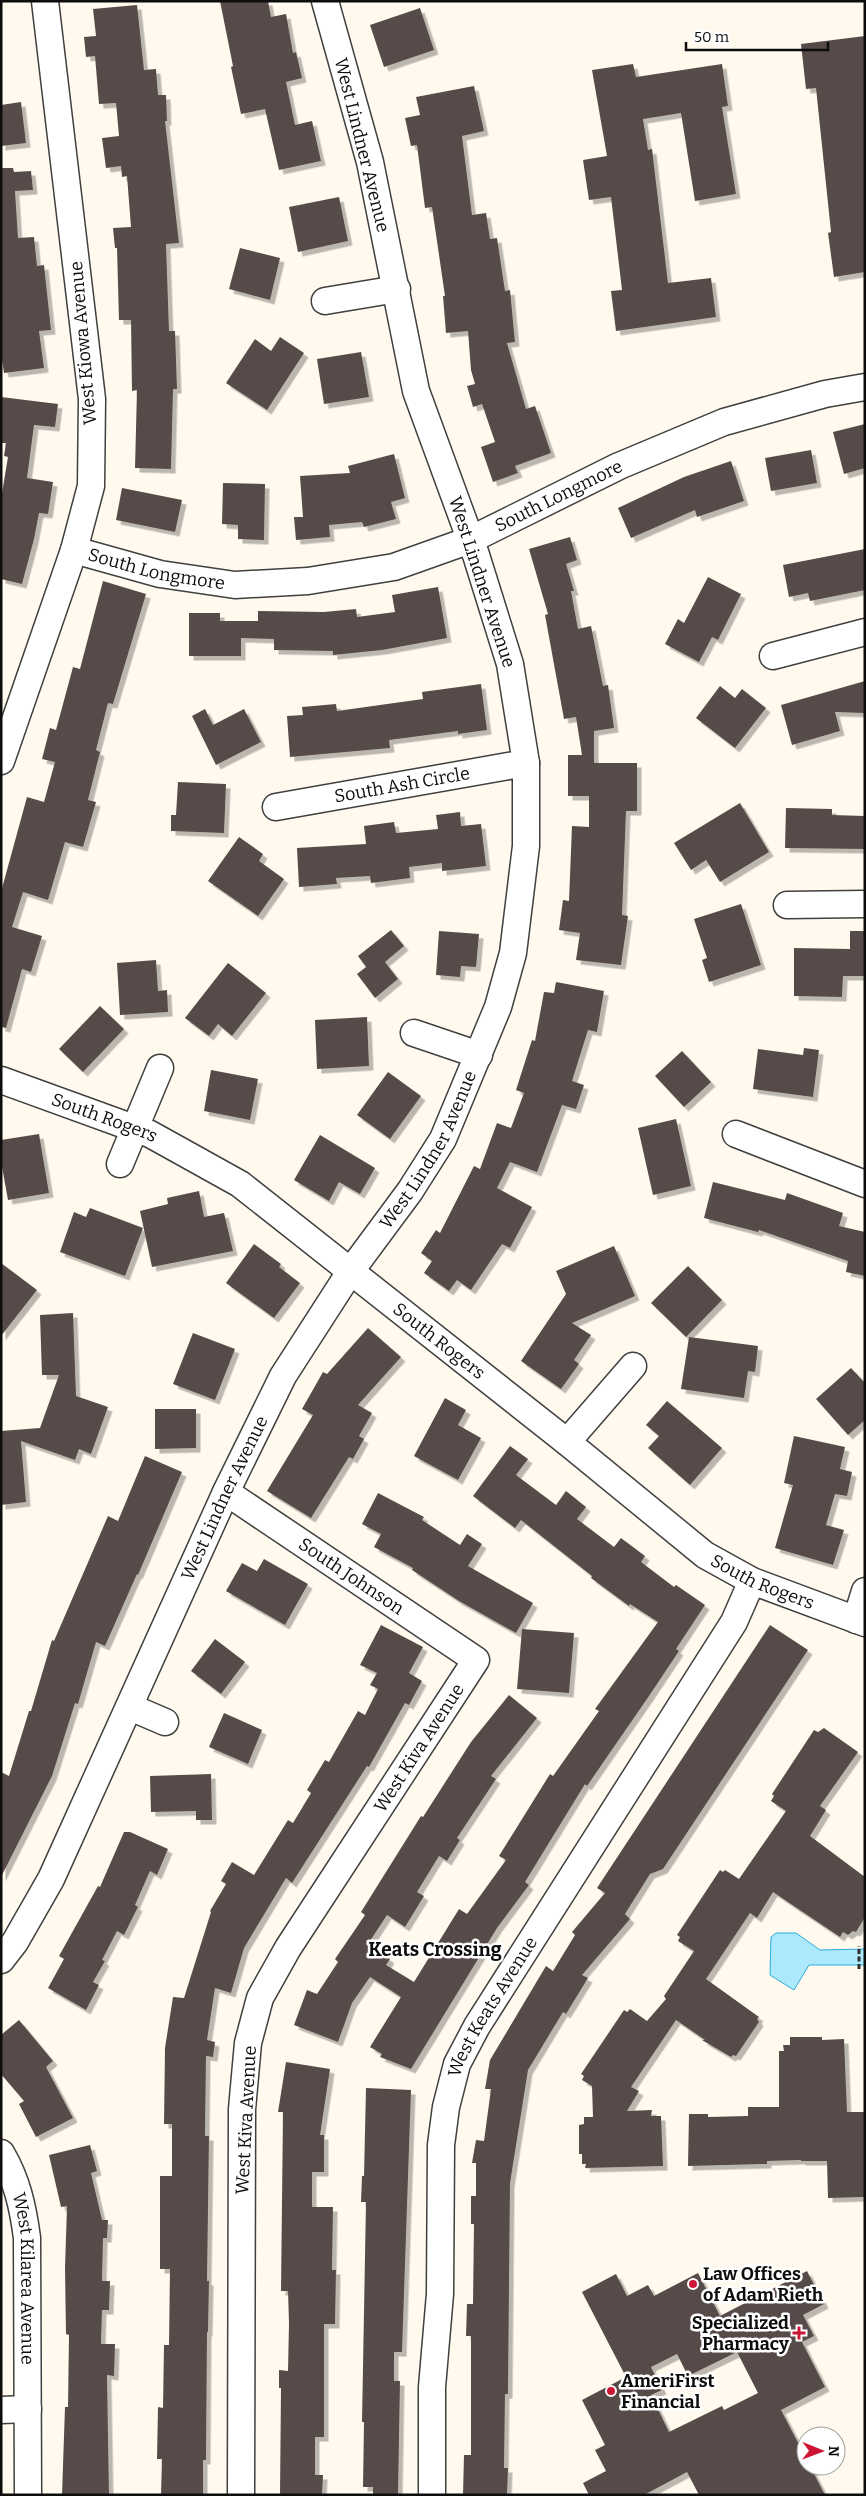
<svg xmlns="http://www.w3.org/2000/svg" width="866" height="2496" viewBox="0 0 866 2496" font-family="Bitter,serif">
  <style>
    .water { fill: #ace9fd; stroke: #2bacdc }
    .building { fill: #574c48; fill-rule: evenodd; filter: url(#shadow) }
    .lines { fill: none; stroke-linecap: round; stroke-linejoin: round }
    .minor-casing { stroke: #404040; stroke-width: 29 }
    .path { stroke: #2f2f2f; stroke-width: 3; stroke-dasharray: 5 2.5; stroke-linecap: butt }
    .minor { stroke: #fff; stroke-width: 26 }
    .poi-dot { fill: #cd1636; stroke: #fff; stroke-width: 2 }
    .labels { text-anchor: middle; stroke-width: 5; stroke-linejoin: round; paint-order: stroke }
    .street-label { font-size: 18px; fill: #0d0d0d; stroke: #fff }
    .poi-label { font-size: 18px; font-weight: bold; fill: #0d0d0d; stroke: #fff; text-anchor: start }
    .neighbourhood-label { font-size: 19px; font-weight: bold; fill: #0d0d0d; stroke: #fff }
  </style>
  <defs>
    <filter id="shadow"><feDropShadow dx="4.5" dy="4.5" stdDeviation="0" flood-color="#0004"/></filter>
  </defs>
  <rect width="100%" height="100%" fill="#fff9ee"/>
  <path class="water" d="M776 1933H796L820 1950 865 1949V1965H809L794 1990 770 1975 771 1937Z"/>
  <g class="building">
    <path d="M220 1H268L271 17 286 14 293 53 296 52 302 78 286 82 295 125 312 121 321 161 279 170 265 109 241 114 231 67 233 66Z"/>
    <path d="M137 5 144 70 156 69 158 95H166L167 121H165L179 243 166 244 169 331H175L177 389H173L171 469 135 468 137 390 132 391 131 320H119L117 248H115L113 228 131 227 127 176 122 177 121 166 106 168 102 138 119 136 116 103 99 104 95 56 86 57 84 37 96 36 93 9Z"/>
    <path d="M420 8 434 50 384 67 370 25Z"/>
    <path d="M865 36V272L834 277 828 233 831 232 816 88 806 89 801 44Z"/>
    <path d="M633 64 636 77 722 64 728 106 722 107 736 194 695 201 681 113 643 119 648 150 652 149 668 283 711 278 716 317 616 331 611 291 622 290 611 197 589 200 583 160 607 156 592 70Z"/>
    <path d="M474 86 484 131 462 136 472 215 486 213 490 239 497 238 505 291 510 290 515 342 507 343 526 409 535 406 551 453 515 466 518 473 493 482 481 447 495 442 482 404 473 407 467 386 475 384 471 370 468 331 446 333 443 296H445L432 207 425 208 417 145 411 146 405 118 420 115 416 97Z"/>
    <path d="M21 102 26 143 1 146V105Z"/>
    <path d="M1 168H13L14 172 31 171 33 190 15 191 18 238 34 237 37 266 44 265 51 330 39 331 44 368 4 373 1 353Z"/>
    <path d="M339 197 348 241 298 252 289 207Z"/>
    <path d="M240 248 280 258 270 300 229 289Z"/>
    <path d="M280 337 304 353 267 410 226 383 255 339 271 351Z"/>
    <path d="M361 352 369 397 324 404 317 359Z"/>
    <path d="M1 397 58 404 55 427 34 425 27 478 53 482 48 514 39 513 34 539 22 584 1 579V499L8 457 4 456 6 443H1Z"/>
    <path d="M865 424V468L844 474 833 432Z"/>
    <path d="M811 450 817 483 771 491 765 458Z"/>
    <path d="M394 454 405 498 391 502 396 519 364 527 362 522 329 525 330 537 296 540 294 517H303L300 476 350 473 348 466Z"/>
    <path d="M731 461 744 501 697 517 695 510 631 538 618 508 684 477Z"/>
    <path d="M223 483 265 484 264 540 238 539V525L222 524Z"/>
    <path d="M122 488 182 500 175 532 116 520Z"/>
    <path d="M570 537 577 560 566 564 574 591H571L578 629 591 626 603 686 608 685 614 728 594 731V763H637V811H626L622 915 628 916 621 965 576 960 580 933 559 930 563 900 569 901 572 826 589 827V796H568V755H582L576 717 564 719 545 615 548 614 529 549Z"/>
    <path d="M865 549V590L810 601 808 593 789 597 783 565Z"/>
    <path d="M708 577 741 594 718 640 712 637 699 662 665 644 678 619 684 623Z"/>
    <path d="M103 581 146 594 113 704 108 703 96 750 100 752 88 800 96 802 83 847 65 842 48 900 23 892 12 927 42 936 31 972 22 969 6 1028 1 1027V892L27 797 44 802 55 762 42 759 50 728 56 730 73 667 80 669Z"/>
    <path d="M438 587 447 638 382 650 333 655V651L274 650V639L241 638V656H189V613H220V621H258V611L324 612 356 609 357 617 395 612 392 595Z"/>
    <path d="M865 681V713L835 712 840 731 792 745 781 705Z"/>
    <path d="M481 684 487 730 458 734V731L389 740 390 748 290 757 287 716 303 715 302 707 336 704 337 711 423 699 422 692Z"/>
    <path d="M720 686 735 698 742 689 766 708 735 748 696 718Z"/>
    <path d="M205 709 213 725 244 709 261 742 216 765 192 716Z"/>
    <path d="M178 782 226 784 224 833 171 831V815H176Z"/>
    <path d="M740 803 769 852 720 882 706 860 691 870 674 843Z"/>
    <path d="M786 808 832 809V815L865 816V849L785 848Z"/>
    <path d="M460 812 461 826 481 824 486 866 442 871V863L409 867 410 878 371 883 370 876 336 878 337 884 299 887 297 848 366 844 364 826 394 822 396 833 438 829 436 815Z"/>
    <path d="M239 837 263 854 259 861 284 879 258 916 208 881Z"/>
    <path d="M741 904 761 965 709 982 702 960 707 958 694 919Z"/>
    <path d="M391 930 404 946 385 962 398 979 375 998 357 974 366 967 358 956Z"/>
    <path d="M439 931 479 934 476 967 461 966 460 977 436 975Z"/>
    <path d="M850 931H865V976H843L842 997 794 996V948L850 949Z"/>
    <path d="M156 960 158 991 167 990 168 1012 120 1015 117 963Z"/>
    <path d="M228 963 266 993 232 1036 218 1024 209 1036 185 1018Z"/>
    <path d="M556 982 604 991 597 1032 588 1030 572 1081 584 1085 576 1109 562 1105 537 1172 510 1162 497 1188 532 1207 510 1248 502 1244 471 1290 457 1280 449 1291 424 1273 432 1261 421 1253 436 1230 440 1233 474 1166 480 1169 497 1123 511 1128 524 1093 516 1090 532 1040 535 1041 544 992 554 993Z"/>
    <path d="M100 1006 124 1029 83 1072 59 1049Z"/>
    <path d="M367 1017 369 1066 317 1069 315 1020Z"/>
    <path d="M804 1048 819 1050 813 1097 753 1089 758 1049 803 1055Z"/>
    <path d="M682 1051 711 1082 684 1107 655 1076Z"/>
    <path d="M211 1070 258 1079 250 1120 204 1111Z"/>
    <path d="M388 1072 421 1096 390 1139 357 1115Z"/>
    <path d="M676 1119 691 1186 653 1195 638 1128Z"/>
    <path d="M39 1134 49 1193 8 1200 1 1161V1140Z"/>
    <path d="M320 1135 375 1168 360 1194 339 1182 329 1201 294 1180Z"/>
    <path d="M713 1182 785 1200 787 1193 843 1213 839 1226 865 1232V1276L846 1272 848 1261 759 1230 758 1232 704 1218Z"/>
    <path d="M199 1191 204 1217 224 1213 233 1251 152 1267 140 1211 168 1204 167 1198Z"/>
    <path d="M90 1208 143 1228 125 1276 60 1252 74 1212 86 1217Z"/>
    <path d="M254 1244 281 1264 279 1267 300 1283 274 1318 226 1283Z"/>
    <path d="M614 1246 635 1296 572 1323 591 1335 574 1360 579 1364 561 1389 521 1361 566 1294 556 1271Z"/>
    <path d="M1 1263 37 1290 1 1336Z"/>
    <path d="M688 1266 722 1300 686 1337 651 1303Z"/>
    <path d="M73 1313 76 1396 108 1407 91 1454 79 1449 75 1460 21 1441 26 1502 1 1505V1431L40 1428 59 1375H42L40 1315Z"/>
    <path d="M368 1328 401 1357 358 1405 372 1413 359 1436 364 1439 353 1459 349 1457 311 1518 267 1491 313 1415 302 1409 323 1372 327 1374Z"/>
    <path d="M193 1333 235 1349 215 1400 173 1384Z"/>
    <path d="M689 1337 758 1346 755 1372 748 1371 744 1398 681 1389Z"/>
    <path d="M851 1368 865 1383V1420L848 1435 816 1399Z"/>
    <path d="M445 1398 466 1410 458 1425 481 1438 458 1480 414 1456Z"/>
    <path d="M667 1401 722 1448 690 1485 648 1448 659 1436 646 1425Z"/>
    <path d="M155 1409H196V1448L155 1449Z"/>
    <path d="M794 1436 845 1447 840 1469 852 1472 847 1496 835 1494 826 1525 844 1530 833 1565 775 1548 793 1485 784 1483Z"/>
    <path d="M510 1446 528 1459 516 1475 556 1505 566 1491 586 1507 577 1519 614 1547 621 1538 645 1556 641 1562 674 1587 676 1585 705 1605 676 1649 679 1651 649 1696 587 1786 585 1784 525 1882 529 1885 497 1928 411 2069 380 2057 382 2054 370 2047 401 1997 370 1977 352 2003 338 2042 294 2025 307 1990 317 1994 338 1962 335 1959 365 1915 361 1912 421 1816 423 1817 471 1742 509 1695 537 1718 491 1776 496 1779 457 1838 460 1840 447 1861 439 1856 417 1892 424 1896 405 1927 387 1915 368 1944 390 1959 386 1965 414 1982 459 1909 467 1914 506 1860 499 1856 550 1774 553 1776 599 1711 595 1709 658 1622 630 1604 629 1606 591 1578 592 1576 521 1520 515 1528 473 1496Z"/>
    <path d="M145 1456 182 1472 138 1575 137 1574 105 1646 96 1642 78 1704 75 1703 52 1776 1 1877V1772L9 1776 29 1711H31L52 1640 54 1641 108 1516 118 1521Z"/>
    <path d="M378 1493 424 1517 422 1520 460 1545 467 1534 482 1544 468 1566 533 1603 516 1633 459 1601 412 1570 413 1568 374 1547 381 1534 362 1524Z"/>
    <path d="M264 1559 308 1584 285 1625 226 1591 242 1563 257 1571Z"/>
    <path d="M381 1625 423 1647 409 1673 422 1681 409 1705 405 1703 369 1767 367 1766 292 1883 286 1878 244 1948 231 1993 215 1988 207 2040 215 2042 213 2057 206 2056 205 2136H209L207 2281H209L208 2332H207L206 2460H203V2495H161L162 2459H157L158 2407 163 2408 164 2345H169L170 2269H160V2176H172V2124H164L165 2048 173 1997 184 1998 211 1912 210 1911 226 1884 221 1881 232 1862 254 1875 288 1820 293 1823 311 1793 307 1790 325 1760 329 1762 358 1711 365 1715 378 1689 370 1685 377 1673 360 1665Z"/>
    <path d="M770 1625 808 1650 663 1869 650 1874 625 1914 630 1919 582 1975 588 1978 566 2014 563 2012 528 2070 510 2183 508 2394H505L504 2468H508L507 2495H463L464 2455H471V2336H466L467 2304H473L474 2224H471V2196H476V2163H472L476 2140 484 2141 491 2089H485L490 2060 546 1966 553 1971 575 1935 572 1932 605 1893 597 1888Z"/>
    <path d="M522 1629 574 1633 569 1693 517 1689Z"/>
    <path d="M215 1639 245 1662 221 1694 191 1671Z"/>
    <path d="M224 1713 262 1730 248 1764 209 1747Z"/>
    <path d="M824 1728 858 1752 820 1806 826 1810 810 1836 865 1877V1917L856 1932 853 1931 848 1935 843 1932 840 1937 773 1892 757 1918 750 1913 706 1979 759 2017 757 2019 759 2022 736 2056 733 2055 731 2057 702 2040H705L676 2020 631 2087 639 2091 627 2111 652 2110 651 2116H661L663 2166 585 2168 586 2164H582V2154H579V2125L584 2124V2117H593L592 2086 582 2080 584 2076 581 2074 624 2010 627 2012 630 2009 647 2021 666 1999 664 1996 694 1951 678 1941 680 1937 677 1935 720 1870 723 1872 725 1870 739 1879 786 1811 771 1801 774 1796 772 1794 814 1730 818 1732Z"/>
    <path d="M211 1774 212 1820H196V1811L151 1812 150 1776Z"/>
    <path d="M124 1832H130L168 1849 157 1875 150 1871 135 1905 138 1907 124 1935 117 1931 102 1960 105 1961 93 1982 99 1985 86 2010 48 1988 64 1959 59 1956 98 1886 100 1887Z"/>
    <path d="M19 2020 53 2061 46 2067 73 2118 36 2137 19 2104 24 2101 1 2074V2035Z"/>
    <path d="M790 2037H822V2040L844 2039 847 2112H865V2197L828 2198 827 2161H801V2160L767 2161V2164L688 2166 689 2114H708V2117L748 2116V2107H779V2051H784L783 2045H790Z"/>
    <path d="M286 2062 330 2069 320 2135H324V2172H312V2207H333L332 2270H336L335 2324H324V2437H315V2475H323L322 2495H280L281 2388H279V2370L288 2371 289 2323 288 2291H281L283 2112H278Z"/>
    <path d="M366 2088 411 2090 402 2352H394V2381H400L398 2495H373V2487H363L364 2422H362L366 2202H361L362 2176H364Z"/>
    <path d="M90 2145 97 2171 91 2173 102 2220H108L107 2238H103L102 2281H110L109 2310H102L101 2344H115L114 2376 107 2375 109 2495H62L65 2407H68L69 2335 66 2334 65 2268 67 2206 61 2207 49 2155Z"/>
    <path d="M807 2271 824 2304 803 2315 814 2336 802 2342 825 2387 781 2410 806 2458V2466H810L825 2495H699L687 2472 644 2495H589L583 2483 606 2471 595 2450 605 2445 582 2400 626 2377 582 2292 616 2274 627 2296 648 2285 654 2296 698 2273 720 2316ZM737 2352 758 2393 724 2410 722 2406 669 2432 651 2395 662 2390 651 2367 677 2354 688 2376Z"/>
  </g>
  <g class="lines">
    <g class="minor-casing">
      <g id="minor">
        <path d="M325 301 397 289"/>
        <path id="s1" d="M74 550 160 574 235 585 308 581 394 567 470 540 619 466 724 422 825 394 865 387"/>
        <path d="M773 656 865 632"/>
        <path d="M1 761 74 550 91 486 92 399 45 1"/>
        <path id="s2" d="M276 807 526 763"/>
        <path d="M787 905 865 904"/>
        <path d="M414 1033 479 1055"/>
        <path id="s3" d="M1 1080 150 1134 240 1184 567 1442 705 1555 752 1581 865 1623"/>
        <path d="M736 1134 865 1184"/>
        <path d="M120 1164 160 1068"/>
        <path d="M567 1442 633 1366"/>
        <path id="s4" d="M226 1492 476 1660 288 1948 260 1998 248 2043 242 2109 241 2495"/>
        <path d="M856 1620 865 1591"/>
        <path d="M130 1707 165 1722"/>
        <path id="s5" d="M1 1960 15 1942 51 1879 226 1492 283 1376 350 1272 410 1191 443 1139 498 1007 513 953 526 846V763L510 664 476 555 416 391 370 162 325 1"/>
        <path id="s6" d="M1 2153C17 2180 23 2207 27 2238L28 2495"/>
        <path d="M1 2410 28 2409"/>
        <path id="s7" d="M432 2495V2387L440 2294 441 2145 446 2107 457 2064 477 2026 734 1622 752 1581"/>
      </g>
    </g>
    <path class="path" d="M859 1969V1946"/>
    <use href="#minor" class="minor"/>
  </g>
  <g class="poi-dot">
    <circle cx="693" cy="2284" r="5"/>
    <path d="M796.5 2325.5h5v5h5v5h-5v5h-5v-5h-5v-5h5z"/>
    <circle cx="611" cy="2391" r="5"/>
  </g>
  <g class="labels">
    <g class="street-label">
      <text transform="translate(362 145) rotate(76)" y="6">West Lindner Avenue</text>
      <text transform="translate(83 343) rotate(-95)" y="6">West Kiowa Avenue</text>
      <text dy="6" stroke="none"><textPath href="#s1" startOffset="505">South Longmore</textPath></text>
      <text dy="6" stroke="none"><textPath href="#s1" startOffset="85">South Longmore</textPath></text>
      <text transform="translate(482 582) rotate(72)" y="6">West Lindner Avenue</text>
      <text dy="6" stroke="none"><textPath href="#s2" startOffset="128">South Ash Circle</textPath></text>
      <text dy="6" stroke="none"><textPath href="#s3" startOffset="110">South Rogers</textPath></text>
      <text dy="6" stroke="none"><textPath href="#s5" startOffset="919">West Lindner Avenue</textPath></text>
      <text dy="6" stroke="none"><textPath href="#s3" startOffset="515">South Rogers</textPath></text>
      <text dy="6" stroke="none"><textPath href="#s5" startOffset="514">West Lindner Avenue</textPath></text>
      <text dy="6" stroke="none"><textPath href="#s4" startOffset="151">South Johnson</textPath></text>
      <text dy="6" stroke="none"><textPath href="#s3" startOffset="920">South Rogers</textPath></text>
      <text transform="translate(419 1748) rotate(-57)" y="6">West Kiva Avenue</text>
      <text dy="6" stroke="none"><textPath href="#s7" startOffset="500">West Keats Avenue</textPath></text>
      <text transform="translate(246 2120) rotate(-87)" y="6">West Kiva Avenue</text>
      <text dy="6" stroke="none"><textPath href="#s6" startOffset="130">West Kilarea Avenue</textPath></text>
    </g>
    <g class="poi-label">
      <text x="703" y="2280">Law Offices<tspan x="703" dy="21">of Adam Rieth</tspan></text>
      <text x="789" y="2329" text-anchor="end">Specialized<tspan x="789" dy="21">Pharmacy</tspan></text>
      <text x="621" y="2387">AmeriFirst<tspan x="621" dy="21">Financial</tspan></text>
    </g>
    <g class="neighbourhood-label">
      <text x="435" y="1956">Keats Crossing</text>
    </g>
  </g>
  <rect width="866" height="2496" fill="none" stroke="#0d0d0d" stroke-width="5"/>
  <g transform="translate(821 2451) rotate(91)"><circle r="24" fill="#ffffff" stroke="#9e9e9e"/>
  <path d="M0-4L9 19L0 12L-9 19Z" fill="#cd1636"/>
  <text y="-8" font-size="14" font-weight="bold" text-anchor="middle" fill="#0d0d0d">N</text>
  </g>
  <path d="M686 42v8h142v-8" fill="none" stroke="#0d0d0d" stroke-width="2.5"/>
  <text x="694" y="42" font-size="15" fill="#0d0d0d" stroke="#ffffff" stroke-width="4" paint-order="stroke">50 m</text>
</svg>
